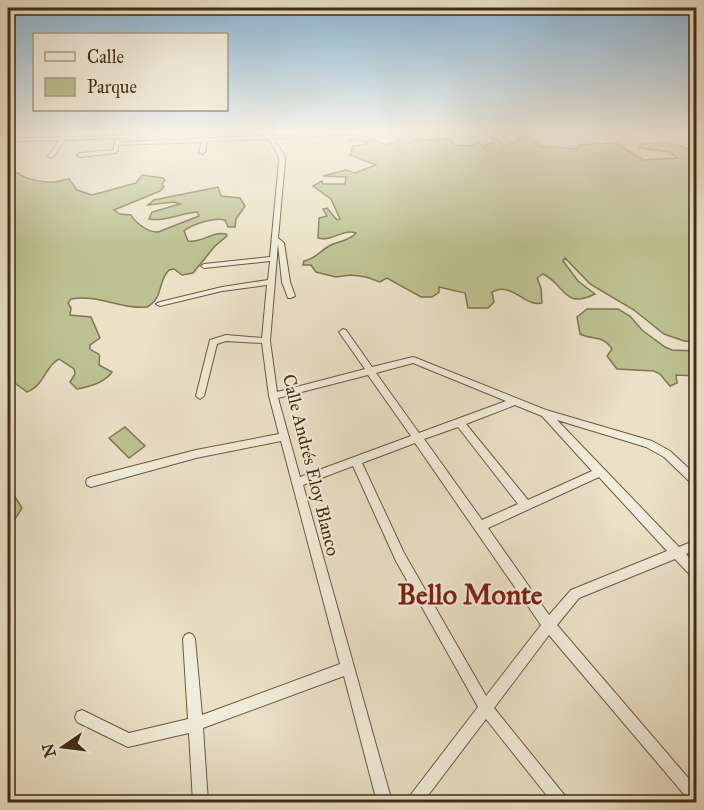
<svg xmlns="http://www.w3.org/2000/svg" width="704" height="810" viewBox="0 0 704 810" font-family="'IM FELL Great Primer',serif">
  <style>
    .green { fill: #bdc191; stroke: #7e7652; stroke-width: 1.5 }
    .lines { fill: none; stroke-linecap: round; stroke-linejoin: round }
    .minor-casing { stroke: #6a5941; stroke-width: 2 }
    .minor { fill: #f1ecdb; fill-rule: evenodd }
    .labels { text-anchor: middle; stroke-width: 4.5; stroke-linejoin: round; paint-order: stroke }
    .street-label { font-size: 18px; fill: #402c14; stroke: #f1ecdb }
    .near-district-label { font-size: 28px; font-weight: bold; fill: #7a1f14; stroke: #f1ecdb }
  </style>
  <rect width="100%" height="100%" fill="#eae1c7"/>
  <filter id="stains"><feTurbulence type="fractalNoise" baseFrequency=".00333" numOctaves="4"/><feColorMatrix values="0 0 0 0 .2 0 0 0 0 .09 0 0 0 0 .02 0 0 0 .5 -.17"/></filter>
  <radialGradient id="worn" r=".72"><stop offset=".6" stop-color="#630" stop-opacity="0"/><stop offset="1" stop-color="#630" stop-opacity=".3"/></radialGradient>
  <g class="green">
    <path d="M407 136 417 140 451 139 454 145 471 146 478 142 484 148 486 144 493 143V138L496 137 504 146 518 141V137H531L539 146 577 149 580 145 616 143 643 160 678 158 669 152 641 148 639 147 642 144 667 142 696 151V342L684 341 664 334 634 310 590 284 565 258 563 261 578 281 595 294C563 310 565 284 543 274L537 278 541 288 542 303C524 307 512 281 492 292L494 302 488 308H468L465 293 439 287V292L432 297H421L387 278 380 282 366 277 351 275 336 277 316 272 311 265H303L304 261C315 259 320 251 329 246 338 241 350 241 356 233 344 228 332 242 318 238L319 218 327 216 323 209 327 208 337 220 340 219 331 199 313 186 322 181 323 184H345L346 177 323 176 346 170 355 173 376 165 350 155 353 146 367 144 368 141H349L366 136 387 145Z"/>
    <path d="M8 172 18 173C24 179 44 183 55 182 60 182 64 179 69 179L77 190 92 195 136 183 142 175 163 178 165 180 162 184 164 187 160 191 114 210 120 214 131 215C135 222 148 233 158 232L199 216 197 212C181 213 165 222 149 219L152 212 180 204 174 202 148 205 154 200 218 187 221 196 240 198 245 206 236 219 235 227H228L225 220C215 217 192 224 184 231L188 241C203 243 211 231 226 234L227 236 215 246 193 273 182 275 174 269 169 270C157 282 164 298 147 307 123 310 99 294 71 299L68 303 71 308 70 315 91 317 100 338 90 345V349C101 357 100 350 99 365L112 372C105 382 89 387 77 389L70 382 75 374 74 369 59 359C46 365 44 386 27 392L8 378Z"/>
    <path d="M587 309H618L630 316 642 330 665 347 672 350 696 351V376L676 375 677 383 670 386 660 374 654 371 617 369 607 356 612 349C603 335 592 340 580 334L577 317Z"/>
    <path d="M125 427 145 446 129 458 109 438Z"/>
    <path d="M8 459C20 472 10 480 9 495L15 497 22 508 8 530Z"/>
  </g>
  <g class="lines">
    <g class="minor-casing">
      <g id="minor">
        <path d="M66 132H70L67 137 116 136 118 137 116 138 65 140 53 157 51 158 48 156 60 140 8 141V139L62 137Z"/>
        <path d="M204 132H208L207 138 267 136 265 132H269L272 136 383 132 381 133 273 138 284 155 285 161 278 238 284 243 290 282 295 296 291 298H288L282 282 278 244 270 341 277 392 365 369 339 332 343 329 346 330 372 367 413 357 416 358 546 410 652 441 670 451 696 475V485L692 484 664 457 646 447 557 420 679 547 696 540V550L686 554 696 565V579L692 577 675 559 579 598 557 625 696 787V800L693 802 688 799 549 635 494 708 566 797 568 802H552L486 719 423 802H407L409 797 478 707 396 561 353 466 303 485 392 802H377L344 676 203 728 208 802H193L189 733 128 747 77 722 75 717 77 712 82 710 129 733 188 719 183 639 185 635 189 633 193 635 195 639 202 715 340 664 281 441 196 458 91 487 87 485 86 482 87 479 91 477 196 450 279 434 269 396 262 343 226 341 217 344 204 396 200 399 196 396 210 340 226 335 262 338 267 285 222 291 160 306 156 304 160 302 222 287 268 280 270 261 204 268 201 266 204 264 270 257 279 161 278 155 269 139 207 141 205 152 202 154 199 152 202 142 118 145V151L115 153 80 157 77 155 80 153 113 150 115 140 117 139 119 140V142L202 139ZM413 363 506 401 419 433 376 373ZM368 375 411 436 300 477 278 398ZM515 405 542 416 592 471 528 500 466 424ZM458 427 518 504 482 520 424 439ZM415 443 541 625 486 696 404 553 362 463ZM599 477 667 551 571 590 549 615 488 528Z"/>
        <path d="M657 132H661L662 134 658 135Z"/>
      </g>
    </g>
    <use href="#minor" class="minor"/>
  </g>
  <linearGradient id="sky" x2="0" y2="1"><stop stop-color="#8ab7d8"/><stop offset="0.54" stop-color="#f6f2e6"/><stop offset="1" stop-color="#f6f2e6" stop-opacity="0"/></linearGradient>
  <rect width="704" height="245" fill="url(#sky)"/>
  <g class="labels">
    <g class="street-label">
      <text transform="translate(311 465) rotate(76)" y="6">Calle Andrés Eloy Blanco</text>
    </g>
    <g class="near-district-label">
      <text x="470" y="604">Bello Monte</text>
    </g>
  </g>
  <rect width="704" height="810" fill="none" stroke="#eae1c7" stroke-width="30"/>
  <rect x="9" y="9" width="686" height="792" fill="none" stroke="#402c14" stroke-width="3"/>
  <rect x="15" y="15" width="674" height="780" fill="none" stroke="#402c14" stroke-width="1.5"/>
  <rect x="33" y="33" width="195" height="78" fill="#f1ecdb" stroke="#aa9f8b" stroke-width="1.5"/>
  <rect x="45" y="52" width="30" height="9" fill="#f1ecdb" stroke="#aa9f8b" stroke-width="1.5"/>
  <text x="87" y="63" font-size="18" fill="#402c14">Calle</text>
  <rect x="45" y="78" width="30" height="18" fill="#bdc191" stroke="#aa9f8b" stroke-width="1.5"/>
  <text x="87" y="93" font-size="18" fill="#402c14">Parque</text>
  <g transform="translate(63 747) rotate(256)" stroke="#f1ecdb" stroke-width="4.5" paint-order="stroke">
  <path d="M0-4.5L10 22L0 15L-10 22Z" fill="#402c14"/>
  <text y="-9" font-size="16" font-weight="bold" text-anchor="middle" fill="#402c14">N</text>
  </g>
  <rect width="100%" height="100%" filter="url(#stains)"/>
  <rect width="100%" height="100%" fill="url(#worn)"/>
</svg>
